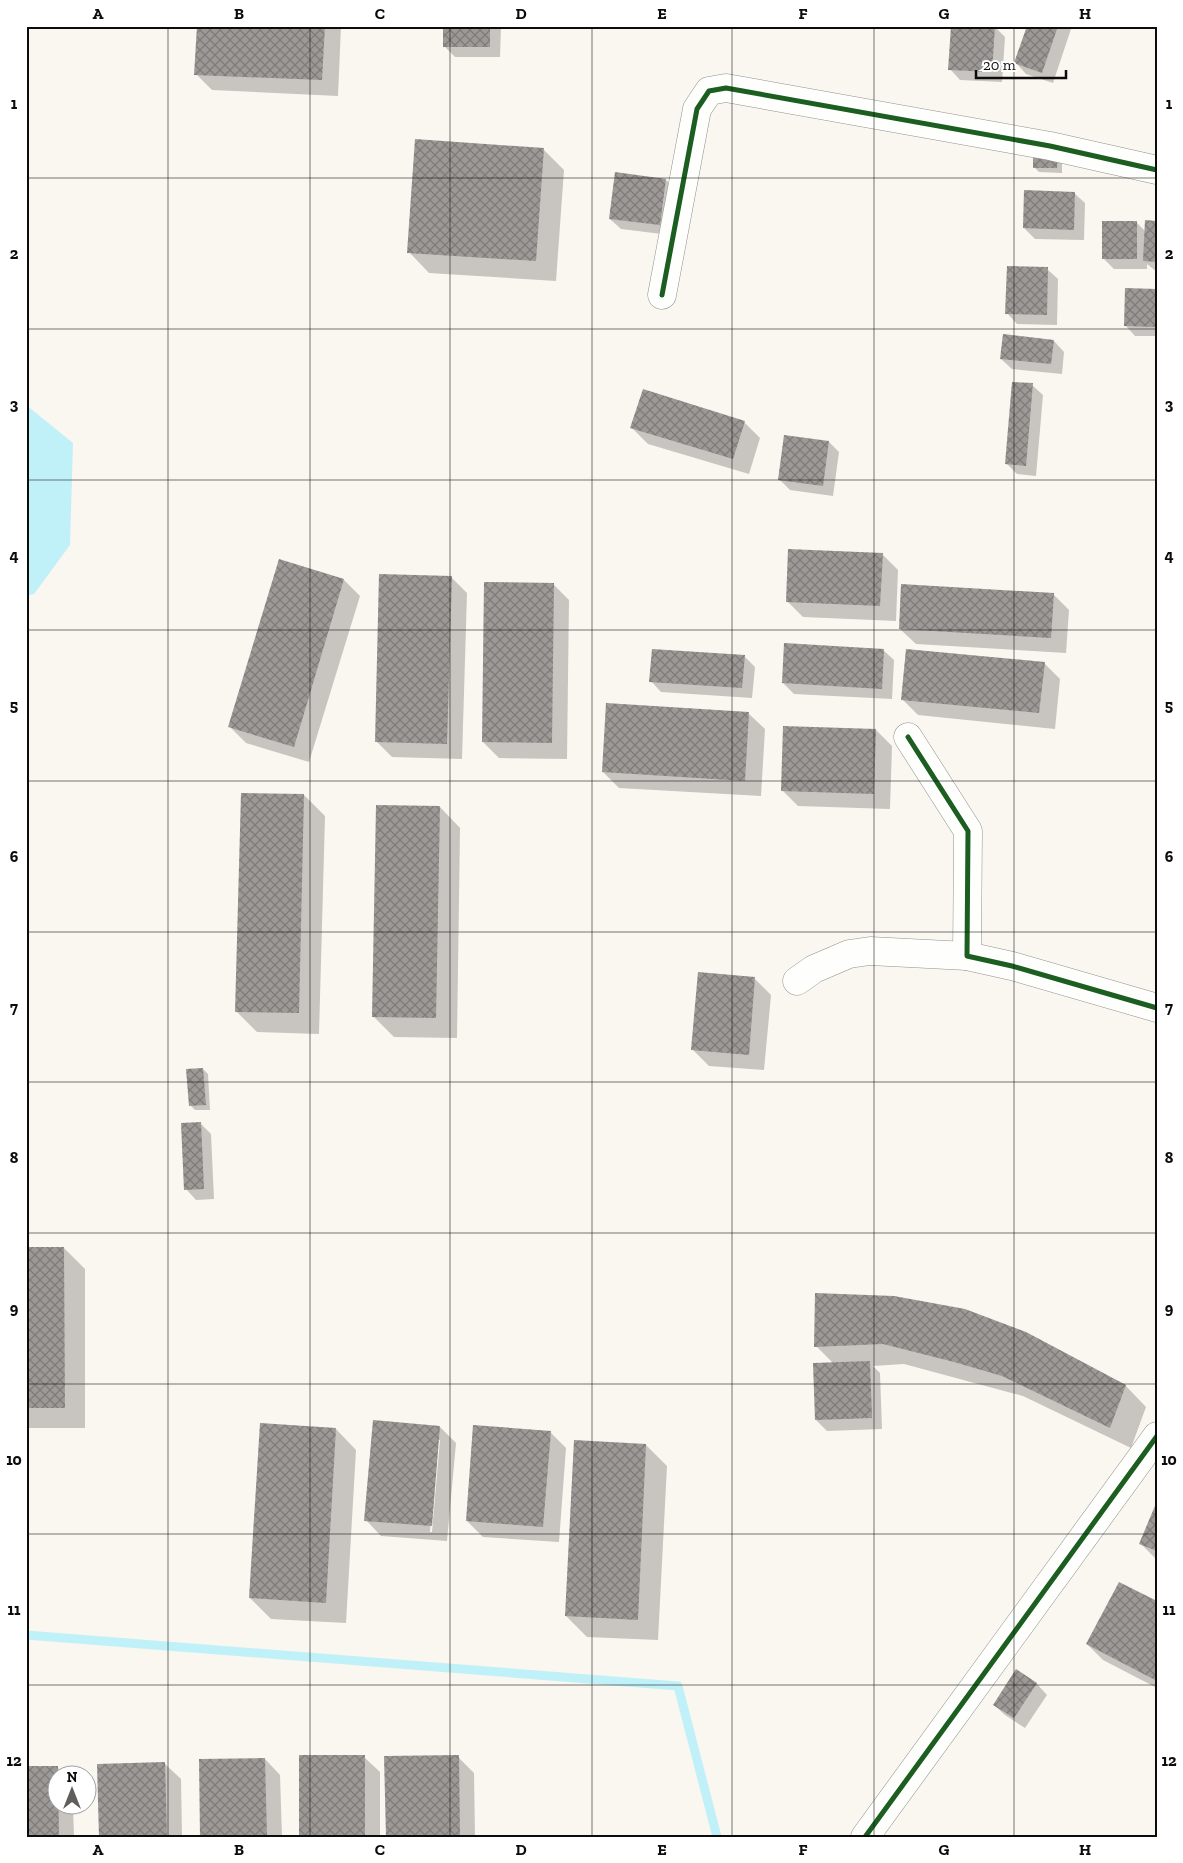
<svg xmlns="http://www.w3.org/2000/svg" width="1183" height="1863" viewBox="0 0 1183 1863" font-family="'Zilla Slab',serif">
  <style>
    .water { fill: #c1f1f8 }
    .shadow { fill: #0003; fill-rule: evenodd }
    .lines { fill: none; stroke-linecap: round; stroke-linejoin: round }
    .stream { stroke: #c1f1f8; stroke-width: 9 }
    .building { fill: url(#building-cross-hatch) }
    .street-casing { stroke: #93918f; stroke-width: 29 }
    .street { stroke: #fefefd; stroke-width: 28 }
    .cycleway-casing { stroke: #fff; stroke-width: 8 }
    .cycleway { stroke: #1b5e20; stroke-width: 5 }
    .grid { fill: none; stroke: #0c0c0c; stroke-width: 1; stroke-opacity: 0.55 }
    .neatline { fill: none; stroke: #0c0c0c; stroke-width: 2 }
    .grid-label { font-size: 16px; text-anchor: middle; font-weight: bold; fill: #0c0c0c }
  </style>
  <defs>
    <pattern id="building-cross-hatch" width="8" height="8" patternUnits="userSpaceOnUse" patternTransform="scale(1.25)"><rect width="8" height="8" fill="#9d9996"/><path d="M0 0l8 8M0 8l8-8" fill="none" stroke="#7e7b79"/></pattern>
  </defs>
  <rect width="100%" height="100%" fill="#faf6f0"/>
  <path class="water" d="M26 405 73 443 70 545 34 594 26 596Z"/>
  <g class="shadow">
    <path d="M198 26H341L338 96 212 90 196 74Z"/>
    <path d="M444 26H501L500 57H455L444 46Z"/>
    <path d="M994 26 1005 37 1002 82 960 80 950 69Z"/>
    <path d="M1028 26H1072L1053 83 1026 74 1016 63Z"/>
    <path d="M543 149 564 170 556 281 429 273 409 252Z"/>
    <path d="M1034 156 1062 162V173L1039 172 1034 167Z"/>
    <path d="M666 180 676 190 670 235 621 229 610 219Z"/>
    <path d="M1074 193 1085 203 1084 240 1035 239 1024 228Z"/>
    <path d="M1157 222V272L1147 264V269H1114L1103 258 1137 223 1146 232Z"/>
    <path d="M1047 269 1058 279 1057 325 1017 324 1007 313Z"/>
    <path d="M1157 290V336H1135L1125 325Z"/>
    <path d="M1054 341 1064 352 1062 374 1012 369 1001 359Z"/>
    <path d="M1032 385 1043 395 1036 476 1017 474 1007 464Z"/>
    <path d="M744 422 760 438 749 474 648 444 632 428Z"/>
    <path d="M829 442 839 452 833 496 790 490 779 479Z"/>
    <path d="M882 554 898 570 896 621 803 617 787 601Z"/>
    <path d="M280 561 344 580 360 596 309 762 246 743 230 727Z"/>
    <path d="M451 577 467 593 462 759 392 757 376 741Z"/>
    <path d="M553 584 569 600 567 759 499 758 483 742Z"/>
    <path d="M1053 594 1069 610 1066 653 916 644 900 629Z"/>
    <path d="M883 650 894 660 892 699 794 694 783 683Z"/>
    <path d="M744 656 755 667 752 698 661 692 651 681Z"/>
    <path d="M1044 663 1060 679 1055 729 918 715 902 699Z"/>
    <path d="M607 705 749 714 765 729 761 796 619 788 603 772Z"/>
    <path d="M876 730 892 746 890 809 798 806 782 790Z"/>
    <path d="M304 795 325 816 319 1034 257 1032 236 1011Z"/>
    <path d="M440 807 460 828 457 1038 394 1037 373 1016Z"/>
    <path d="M755 979 771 995 764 1070 709 1066 693 1050Z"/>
    <path d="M203 1069 208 1074 210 1110H195L190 1105Z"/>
    <path d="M201 1124 211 1134 214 1199 196 1200 186 1189Z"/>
    <path d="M26 1248H64L85 1269V1428H26Z"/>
    <path d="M1025 1333 1126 1386 1146 1407 1131 1448 1023 1396 904 1364 873 1366 880 1373 882 1429 827 1431 816 1420 833 1363 816 1346Z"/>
    <path d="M440 1427 456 1443 447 1541 381 1536 366 1520ZM438 1440H440L432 1532H430Z"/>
    <path d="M336 1429 356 1450 346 1623 271 1619 250 1598Z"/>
    <path d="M550 1432 566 1448 559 1542 483 1537 467 1521Z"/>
    <path d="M646 1445 667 1466 658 1640 587 1637 566 1616Z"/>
    <path d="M1157 1504V1560L1140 1543Z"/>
    <path d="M1157 1602V1688L1103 1660 1087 1644Z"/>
    <path d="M1016 1671 1037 1684 1047 1695 1025 1728 1005 1715 994 1705Z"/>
    <path d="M364 1757 380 1772V1837H301Z"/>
    <path d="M458 1757 474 1773 475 1837H387Z"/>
    <path d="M265 1759 280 1775 282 1837H202Z"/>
    <path d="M165 1764 181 1779 182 1837H100Z"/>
    <path d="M57 1767 65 1776H58V1806H73L74 1837H26Z"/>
  </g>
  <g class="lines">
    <path class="stream" d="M26 1635 678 1686 717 1837"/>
  </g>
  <g class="building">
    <path d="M197 26H325L322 80 194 75Z"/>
    <rect x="443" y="26" width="47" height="21"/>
    <path d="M951 26H995L992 72 948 70Z"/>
    <path d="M1027 26H1058L1042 73 1014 63Z"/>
    <path d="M415 139 544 148 536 261 407 253Z"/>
    <path d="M1033 155 1058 156 1057 168H1033Z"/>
    <path d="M615 172 666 179 660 225 609 219Z"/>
    <path d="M1024 190 1075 192 1074 230 1023 228Z"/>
    <path d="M1145 220 1157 221V262L1143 261Z"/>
    <rect x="1102" y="221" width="35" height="38"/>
    <path d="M1007 266 1048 267 1047 315 1005 314Z"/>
    <path d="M1125 288 1157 289V327L1124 326Z"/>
    <path d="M1003 334 1054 340 1051 364 1000 359Z"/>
    <path d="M1012 382 1033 383 1026 466 1005 464Z"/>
    <path d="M643 389 745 421 733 459 630 428Z"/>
    <path d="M784 435 829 441 823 486 778 480Z"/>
    <path d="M788 549 883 553 880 606 786 602Z"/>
    <path d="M279 559 344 579 294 747 228 727Z"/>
    <path d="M379 574 452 576 447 744 375 742Z"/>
    <path d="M484 582 554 583 552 743 482 742Z"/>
    <path d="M901 584 1054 593 1051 638 899 629Z"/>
    <path d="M784 643 884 649 882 689 782 683Z"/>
    <path d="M652 649 745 655 742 688 649 682Z"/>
    <path d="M906 649 1045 662 1039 713 901 700Z"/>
    <path d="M606 703 749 712 745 781 602 772Z"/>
    <path d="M783 726 876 729 874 794 781 791Z"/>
    <path d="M241 793 304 794 299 1013 235 1012Z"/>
    <path d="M376 805 440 806 436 1018 372 1017Z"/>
    <path d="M698 972 755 977 749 1055 691 1050Z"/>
    <path d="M203 1068 206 1105 189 1106 186 1069Z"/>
    <path d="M201 1122 204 1189 184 1190 181 1123Z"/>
    <path d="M26 1247H64L65 1408H26Z"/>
    <path d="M815 1293 894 1296 965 1309 1026 1332 1126 1385 1110 1428 1002 1376 954 1362 883 1344 814 1347Z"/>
    <path d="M870 1361 872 1418 815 1420 813 1363Z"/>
    <path d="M373 1420 440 1426 432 1526 364 1521Z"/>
    <path d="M260 1423 336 1428 326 1603 249 1598Z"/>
    <path d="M473 1425 551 1431 543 1527 466 1521Z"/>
    <path d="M574 1440 646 1444 638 1620 565 1616Z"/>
    <path d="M1157 1501V1551L1139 1544Z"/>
    <path d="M1119 1582 1157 1601V1681L1086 1644Z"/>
    <path d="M1016 1669 1037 1683 1014 1718 993 1705Z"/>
    <rect x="299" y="1755" width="66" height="82"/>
    <path d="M459 1755 460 1837H386L384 1756Z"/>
    <path d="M265 1758 267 1837H200L199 1759Z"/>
    <path d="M165 1762 167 1837H99L97 1764Z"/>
    <path d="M26 1766H58L59 1837H26Z"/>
  </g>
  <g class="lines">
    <g class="street-casing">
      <g id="street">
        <path d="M662 295 697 109 709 91 726 88 1050 146 1157 170"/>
        <path d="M908 737 968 831 967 956 1012 966 1157 1008"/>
        <path d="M797 981 814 969 849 954 870 951 967 956"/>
        <path d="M865 1837 1157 1436"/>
      </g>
    </g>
    <use href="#street" class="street"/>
    <g class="cycleway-casing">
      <g id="cycleway">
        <path d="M662 295 697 109 709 91 726 88 1050 146 1157 170"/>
        <path d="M908 737 968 831 967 956 1012 966 1157 1008"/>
        <path d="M865 1837 1157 1436"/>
      </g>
    </g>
    <use href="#cycleway" class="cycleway"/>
  </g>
  <path class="grid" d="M168 26V1837M310 26V1837M450 26V1837M592 26V1837M732 26V1837M874 26V1837M1014 26V1837M26 178H1157M26 329H1157M26 480H1157M26 630H1157M26 781H1157M26 932H1157M26 1082H1157M26 1233H1157M26 1384H1157M26 1534H1157M26 1685H1157"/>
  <rect width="1183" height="1863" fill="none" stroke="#ffffff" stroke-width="55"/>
  <g transform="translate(72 1790)"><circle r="24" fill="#ffffff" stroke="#9e9e9e"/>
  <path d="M0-4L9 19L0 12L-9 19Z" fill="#5f5e5c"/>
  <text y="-8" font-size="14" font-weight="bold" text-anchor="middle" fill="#0c0c0c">N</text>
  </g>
  <path d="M976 70v8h90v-8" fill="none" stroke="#0c0c0c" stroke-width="2.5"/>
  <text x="983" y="70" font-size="15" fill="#0c0c0c" stroke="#ffffff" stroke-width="4" paint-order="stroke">20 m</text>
  <rect x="28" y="28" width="1128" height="1808" class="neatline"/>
  <g class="grid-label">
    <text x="98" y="19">A</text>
    <text x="239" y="19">B</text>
    <text x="380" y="19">C</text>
    <text x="521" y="19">D</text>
    <text x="662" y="19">E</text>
    <text x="803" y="19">F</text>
    <text x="944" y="19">G</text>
    <text x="1085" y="19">H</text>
    <text x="14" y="109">1</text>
    <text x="1169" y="109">1</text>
    <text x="14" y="259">2</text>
    <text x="1169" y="259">2</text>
    <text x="14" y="410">3</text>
    <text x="1169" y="410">3</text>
    <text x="14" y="561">4</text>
    <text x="1169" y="561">4</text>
    <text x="14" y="711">5</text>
    <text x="1169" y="711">5</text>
    <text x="14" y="862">6</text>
    <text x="1169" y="862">6</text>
    <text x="14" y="1013">7</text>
    <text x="1169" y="1013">7</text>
    <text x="14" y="1163">8</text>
    <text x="1169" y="1163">8</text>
    <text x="14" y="1314">9</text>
    <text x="1169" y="1314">9</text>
    <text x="14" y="1465">10</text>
    <text x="1169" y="1465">10</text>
    <text x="14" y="1615">11</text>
    <text x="1169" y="1615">11</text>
    <text x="14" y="1766">12</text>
    <text x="1169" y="1766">12</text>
    <text x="98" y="1855">A</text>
    <text x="239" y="1855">B</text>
    <text x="380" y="1855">C</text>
    <text x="521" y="1855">D</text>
    <text x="662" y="1855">E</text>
    <text x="803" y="1855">F</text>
    <text x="944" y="1855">G</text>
    <text x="1085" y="1855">H</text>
  </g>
</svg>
